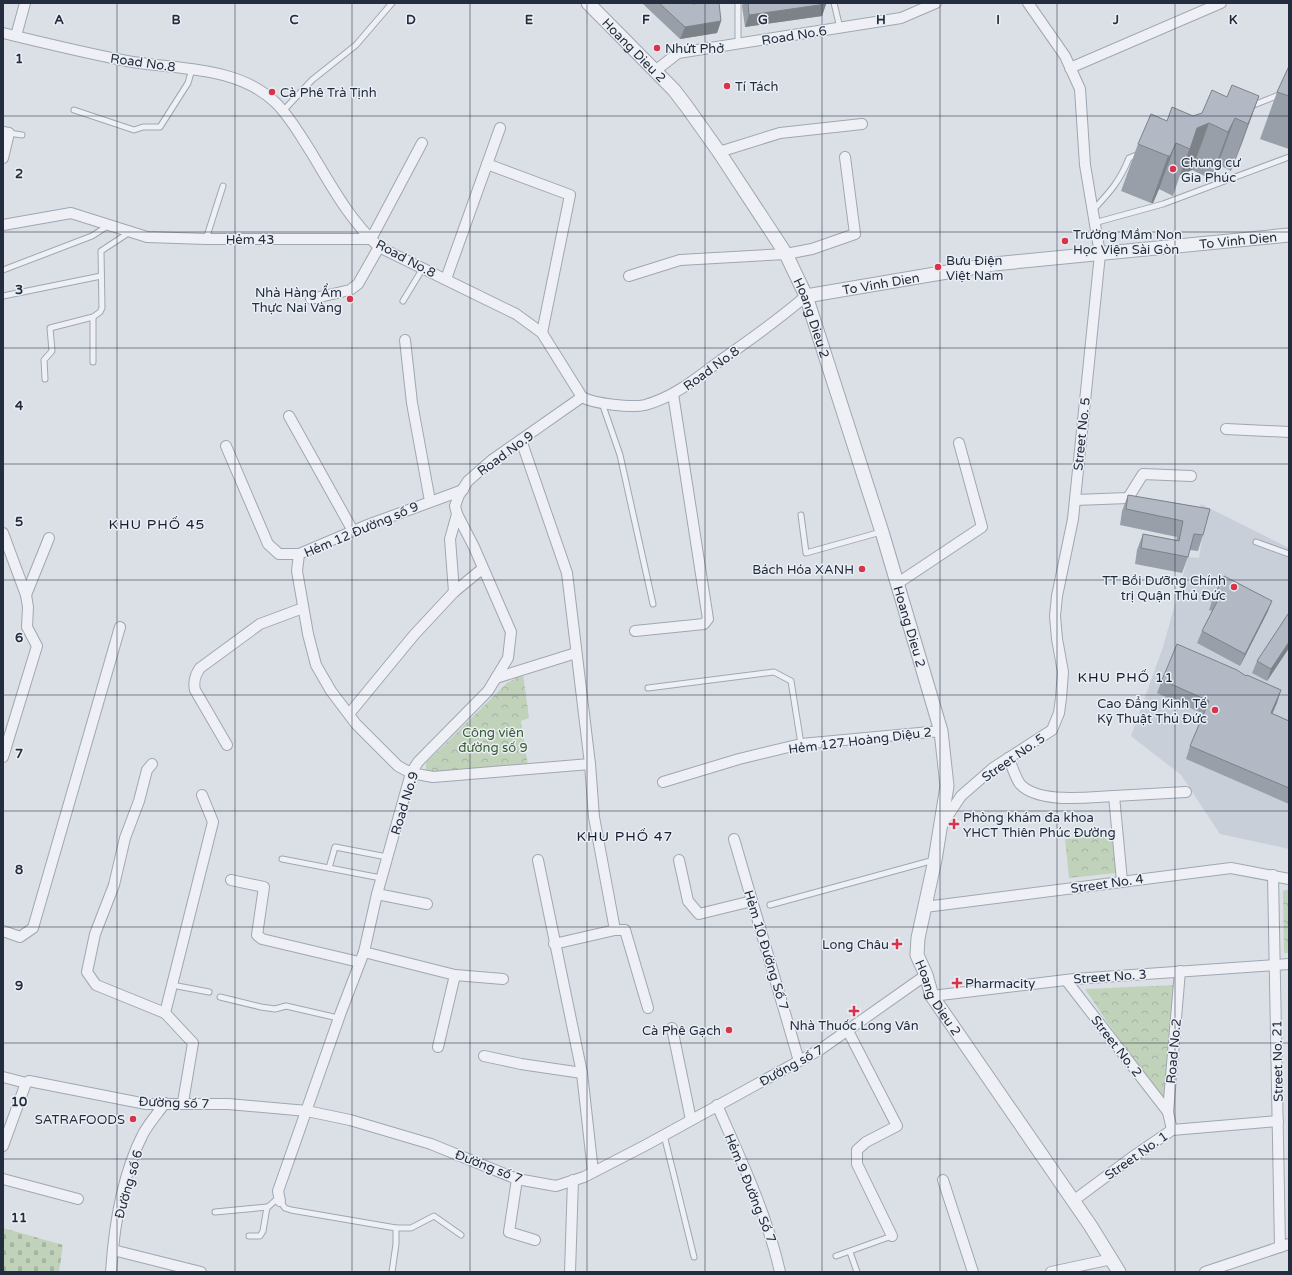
<svg xmlns="http://www.w3.org/2000/svg" width="1292" height="1275" viewBox="0 0 1292 1275" font-family="'Varela Round',sans-serif">
  <style>
    .built { fill: #c9cfd9 }
    .forest { fill: url(#forest-crowns) }
    .cemetery { fill: url(#cemetery-stones) }
    .lines { fill: none; stroke-linecap: round; stroke-linejoin: round }
    .service-casing { stroke: #a0a7b1; stroke-width: 7 }
    .minor-casing { stroke: #a0a7b1; stroke-width: 12 }
    .tertiary-casing { stroke: #a0a7b1; stroke-width: 15 }
    .service { stroke: #eef0f5; stroke-width: 5 }
    .minor { stroke: #eef0f5; stroke-width: 10 }
    .tertiary { stroke: #eef0f5; stroke-width: 13 }
    .wall { fill: #999fa9 }
    .shaded-wall { fill: #7d8289 }
    .building { fill: #b2b9c4; stroke: #7d8289 }
    .grid { fill: none; stroke: #242d3e; stroke-width: 1; stroke-opacity: 0.55 }
    .poi-dot { fill: #da3249; stroke: #eaeff5; stroke-width: 1.5 }
    .labels { text-anchor: middle; stroke-width: 3; stroke-linejoin: round; paint-order: stroke }
    .street-label { font-size: 13px; fill: #242d3e; stroke: #eaeff5 }
    .poi-label { font-size: 13px; fill: #242d3e; stroke: #eaeff5; text-anchor: start }
    .park-label { font-size: 13px; fill: #385b30; stroke: #eaeff5 }
    .neighbourhood-label { font-size: 14px; letter-spacing: 1px; fill: #161e2f; stroke: #eaeff5 }
    .grid-label { font-size: 13px; text-anchor: middle; font-weight: bold; fill: #242d3e; stroke: #eaeff5; stroke-width: 3; stroke-linejoin: round; paint-order: stroke }
  </style>
  <defs>
    <pattern id="forest-crowns" width="20" height="18" patternUnits="userSpaceOnUse"><rect width="20" height="18" fill="#c1d2bb"/><path d="M2 6a3 3 0 1 1 6 0M12 15a3 3 0 1 1 6 0" fill="none" stroke="#a6b5a2"/></pattern>
    <pattern id="cemetery-stones" width="16" height="16" patternUnits="userSpaceOnUse"><rect width="16" height="16" fill="#c1d2bb"/><path d="M2 7V4a2 2 0 0 1 4 0v3zM10 15v-3a2 2 0 0 1 4 0v3z" fill="#a6b5a2"/></pattern>
  </defs>
  <rect width="100%" height="100%" fill="#dbe0e7"/>
  <path class="built" d="M1201 504 1289 548V849L1220 834 1181 775 1131 736 1163 647 1188 557 1199 558 1204 526 1196 523Z"/>
  <g class="forest">
    <path d="M523 674 529 718 521 721 528 766 434 775 426 770V763L507 683Z"/>
    <path d="M1114 835 1116 873 1069 878 1065 839Z"/>
    <path d="M1289 889V953H1284L1283 891Z"/>
    <path d="M1175 985 1168 1112 1085 989Z"/>
  </g>
  <path class="cemetery" d="M3 1228 63 1245 59 1272H3Z"/>
  <g class="lines">
    <g class="service-casing">
      <g id="service">
        <path d="M834 3 840 28"/>
        <path d="M738 44V3"/>
        <path d="M1251 106 1289 91"/>
        <path d="M74 110 134 130 143 127H160L188 83 192 69"/>
        <path d="M283 111 312 80 356 45 392 3"/>
        <path d="M9 133 22 135"/>
        <path d="M1093 210C1110 192 1120 181 1129 158L1139 154"/>
        <path d="M1094 223 1163 204 1289 157"/>
        <path d="M206 239 223 186"/>
        <path d="M3 270 92 236 109 225"/>
        <path d="M3 296 101 276"/>
        <path d="M403 301 423 268"/>
        <path d="M93 362V317L100 312 102 308 101 251 130 232"/>
        <path d="M45 379 44 360 52 351 50 328 93 317"/>
        <path d="M602 403 620 455 653 604"/>
        <path d="M801 515 806 553 881 532"/>
        <path d="M1256 542 1289 554"/>
        <path d="M648 688 774 672 791 681 801 744"/>
        <path d="M282 859 381 878"/>
        <path d="M329 868 335 847 387 857"/>
        <path d="M770 905 934 860"/>
        <path d="M172 985 209 992"/>
        <path d="M220 997 261 1007 275 1009 286 1006 338 1018"/>
        <path d="M664 1135 694 1257"/>
        <path d="M280 1201 285 1208 291 1210 396 1228H411L434 1216 461 1235"/>
        <path d="M215 1212 268 1207 279 1197"/>
        <path d="M249 1236H260L263 1231 267 1207"/>
        <path d="M850 1252 857 1272"/>
        <path d="M836 1256 892 1236"/>
        <path d="M392 1272 396 1244V1228"/>
      </g>
    </g>
    <g class="minor-casing">
      <g id="minor">
        <path d="M3 33C44 43 85 53 127 61 176 70 237 65 276 103 290 117 300 135 311 152 332 187 349 219 379 247L516 314 542 333 582 397C594 404 632 408 645 405 674 397 697 378 721 360 750 340 779 319 806 296"/>
        <path d="M16 36 25 3"/>
        <path d="M1070 68 1221 3"/>
        <path d="M655 71 678 53 901 18 936 3"/>
        <path d="M3 132 9 133 3 158"/>
        <path d="M719 152 780 133 862 124"/>
        <path d="M487 164 570 195 542 333"/>
        <path d="M3 225 71 213 147 237 206 239H371L422 143"/>
        <path d="M629 276 680 260 786 254 812 249 855 234 845 157"/>
        <path d="M446 279 500 128"/>
        <path d="M311 299 350 290 358 284 379 247"/>
        <path d="M405 340 412 403 430 501"/>
        <path d="M289 416 353 531"/>
        <path d="M1226 429 1289 432"/>
        <path d="M521 440 567 573 590 764 594 817 615 930"/>
        <path d="M226 446 268 544 279 554H299"/>
        <path d="M463 490 365 526 299 554 297 571 308 634 316 665 331 691 356 724 398 766 411 773 433 777 590 764"/>
        <path d="M1075 500 1128 498 1143 474 1191 476"/>
        <path d="M3 533 26 595 28 607 27 627 37 646 3 757"/>
        <path d="M898 583 982 527 959 443"/>
        <path d="M454 592 450 539 457 514"/>
        <path d="M26 595 49 538"/>
        <path d="M635 631 704 624 708 619 673 394"/>
        <path d="M496 678 576 653"/>
        <path d="M349 714 414 635 454 592 482 569"/>
        <path d="M227 745 195 690C193 681 195 675 200 668L260 624 303 608"/>
        <path d="M1008 758C1012 765 1015 777 1020 784 1038 804 1089 797 1114 796L1122 881"/>
        <path d="M152 764 147 770 139 801 125 838 114 885 95 934 87 972 96 985 165 1013"/>
        <path d="M663 782 739 759 801 744 941 731"/>
        <path d="M1114 796 1186 792"/>
        <path d="M941 826 961 796 993 768 1052 730 1059 713 1061 698 1063 672 1057 639 1055 616 1057 596 1073 519 1100 254 1085 165 1080 89 1065 56 1028 3"/>
        <path d="M734 839 799 1061"/>
        <path d="M538 860 582 1073 593 1172"/>
        <path d="M679 860 688 901 699 914 752 901"/>
        <path d="M1273 875 1280 1247"/>
        <path d="M231 880 264 887 257 935 262 939 359 962"/>
        <path d="M377 894 427 904"/>
        <path d="M925 907 1231 868 1289 879"/>
        <path d="M3 931 20 937 33 928 120 627"/>
        <path d="M554 944 615 930H625L648 1008"/>
        <path d="M364 952 455 975 503 979"/>
        <path d="M1066 980 1168 1112"/>
        <path d="M932 996 1074 979 1289 964"/>
        <path d="M672 1028 691 1120"/>
        <path d="M848 1031 897 1126 866 1142 857 1150V1164L892 1236"/>
        <path d="M438 1047 455 975"/>
        <path d="M484 1056 521 1064 582 1073"/>
        <path d="M3 1077 26 1083 29 1081 146 1104H228L307 1111 350 1120 431 1144 517 1179 556 1186 584 1177 646 1145 821 1049 926 975"/>
        <path d="M183 1102 193 1043 165 1013 213 822 202 795"/>
        <path d="M717 1105C741 1160 767 1214 780 1272"/>
        <path d="M1172 1130 1168 1112 1180 971"/>
        <path d="M3 1146 26 1083"/>
        <path d="M3 1179 78 1199"/>
        <path d="M517 1179 509 1232 535 1240"/>
        <path d="M943 1180 973 1272"/>
        <path d="M280 1201 278 1191 341 1012 364 952 377 894 411 773 418 762 488 691 508 658 511 632 474 547 457 514 455 506 459 495 468 481 492 460 582 397"/>
        <path d="M1073 1201 1131 1158 1172 1130 1278 1121"/>
        <path d="M113 1250 201 1272"/>
        <path d="M111 1272C114 1226 122 1175 143 1134 149 1123 158 1113 165 1103"/>
        <path d="M570 1272 573 1180"/>
        <path d="M1051 1272 1112 1259"/>
        <path d="M1205 1272 1289 1244"/>
      </g>
    </g>
    <g class="tertiary-casing">
      <g id="tertiary">
        <path id="s1" d="M588 3 674 90 687 107 719 152 786 254 806 296 882 532 941 731 947 786 935 860 918 938 917 955 926 975 932 996 1090 1225 1119 1272"/>
        <path id="s2" d="M806 296 994 264 1289 235"/>
      </g>
    </g>
    <use href="#service" class="service"/>
    <use href="#minor" class="minor"/>
    <use href="#tertiary" class="tertiary"/>
  </g>
  <g class="wall">
    <path d="M642 3H692L721 21 717 33 680 39Z"/>
    <path d="M743 3H826V4L822 16 745 27 742 6Z"/>
    <path d="M1289 66V149L1260 139 1277 92Z"/>
    <path d="M1259 96 1242 143 1231 171 1218 164 1211 179 1192 170 1180 175 1173 196 1159 189 1153 203H1151L1121 191 1138 144 1167 121 1193 116 1202 113 1227 97Z"/>
    <path d="M1128 495 1210 509 1203 535 1198 551 1190 550 1188 557 1182 573 1135 564 1137 550 1143 534 1176 540 1177 537 1120 525 1122 511Z"/>
    <path d="M1213 598 1272 601 1267 613 1240 666 1197 643 1202 631 1212 611 1209 610Z"/>
    <path d="M1289 648 1267 681 1252 673 1257 661Z"/>
    <path d="M1246 676 1281 690 1272 713 1289 721V804L1186 759 1190 746 1204 714 1157 693 1162 680Z"/>
  </g>
  <g class="shaded-wall">
    <path d="M826 4 822 16 745 27 749 15Z"/>
    <path d="M721 21 717 33 680 39 685 27Z"/>
    <path d="M1259 96 1242 143 1231 171 1248 124Z"/>
    <path d="M1235 118 1218 164 1211 179 1228 132Z"/>
    <path d="M1209 123 1192 170 1180 175 1197 128Z"/>
    <path d="M1176 143 1159 189 1153 203H1151L1168 156Z"/>
    <path d="M1272 601 1267 613 1240 666 1245 654Z"/>
    <path d="M1289 642V648L1267 681 1271 669Z"/>
    <path d="M1281 690 1277 703 1267 726 1271 713Z"/>
  </g>
  <g class="building">
    <path d="M659 3H692L693 4 699 3H719L721 21 685 27Z"/>
    <path d="M748 3H826V4L749 15Z"/>
    <path d="M1289 66V96L1277 92Z"/>
    <path d="M1232 85 1259 96 1248 124 1235 118 1228 132 1209 123 1197 128 1190 149 1176 143 1170 156H1168L1138 144 1151 114 1167 121 1172 107 1193 116 1202 113 1212 90 1227 97Z"/>
    <path d="M1128 495 1210 509 1203 535 1194 534 1188 557 1141 548 1143 534 1179 541 1183 521 1126 509Z"/>
    <path d="M1224 576 1272 601 1245 654 1202 631 1218 600 1213 598Z"/>
    <path d="M1288 614H1289V642L1271 669 1257 661Z"/>
    <path d="M1177 644 1237 670 1246 676 1247 675 1281 690 1271 713 1289 721V788L1190 746 1209 701 1162 680Z"/>
  </g>
  <path class="grid" d="M117 3V1272M235 3V1272M352 3V1272M470 3V1272M587 3V1272M705 3V1272M822 3V1272M940 3V1272M1057 3V1272M1175 3V1272M3 116H1289M3 232H1289M3 348H1289M3 464H1289M3 580H1289M3 695H1289M3 811H1289M3 927H1289M3 1043H1289M3 1159H1289"/>
  <g class="poi-dot">
    <circle cx="657" cy="48" r="4"/>
    <circle cx="727" cy="86" r="4"/>
    <circle cx="272" cy="92" r="4"/>
    <circle cx="1173" cy="169" r="4"/>
    <circle cx="1065" cy="241" r="4"/>
    <circle cx="938" cy="267" r="4"/>
    <circle cx="350" cy="299" r="4"/>
    <circle cx="862" cy="569" r="4"/>
    <circle cx="1234" cy="587" r="4"/>
    <circle cx="1215" cy="710" r="4"/>
    <path d="M952 818h4v4h4v4h-4v4h-4v-4h-4v-4h4z"/>
    <path d="M895 938h4v4h4v4h-4v4h-4v-4h-4v-4h4z"/>
    <path d="M955 977h4v4h4v4h-4v4h-4v-4h-4v-4h4z"/>
    <path d="M852 1005h4v4h4v4h-4v4h-4v-4h-4v-4h4z"/>
    <circle cx="729" cy="1030" r="4"/>
    <circle cx="133" cy="1119" r="4"/>
  </g>
  <g class="labels">
    <g class="street-label">
      <text transform="translate(794 35) rotate(-9)" y="5">Road No.6</text>
      <text dy="5" stroke="none"><textPath href="#s1" startOffset="66">Hoang Dieu 2</textPath></text>
      <text transform="translate(143 62) rotate(8)" y="5">Road No.8</text>
      <text x="250" y="244">Hẻm 43</text>
      <text dy="5" stroke="none"><textPath href="#s2" startOffset="436">To Vinh Dien</textPath></text>
      <text transform="translate(406 258) rotate(28)" y="5">Road No.8</text>
      <text dy="5" stroke="none"><textPath href="#s2" startOffset="76">To Vinh Dien</textPath></text>
      <text dy="5" stroke="none"><textPath href="#s1" startOffset="390">Hoang Dieu 2</textPath></text>
      <text transform="translate(711 368) rotate(-36)" y="5">Road No.8</text>
      <text transform="translate(1081 434) rotate(-84)" y="5">Street No. 5</text>
      <text transform="translate(505 453) rotate(-36)" y="5">Road No.9</text>
      <text transform="translate(361 529) rotate(-23)" y="5">Hẻm 12 Đường số 9</text>
      <text dy="5" stroke="none"><textPath href="#s1" startOffset="714">Hoang Dieu 2</textPath></text>
      <text transform="translate(860 740) rotate(-7)" y="5">Hẻm 127 Hoàng Diệu 2</text>
      <text transform="translate(1013 757) rotate(-35)" y="5">Street No. 5</text>
      <text transform="translate(404 803) rotate(-73)" y="5">Road No.9</text>
      <text transform="translate(1107 883) rotate(-8)" y="5">Street No. 4</text>
      <text transform="translate(767 950) rotate(73)" y="5">Hẻm 10 Đường Số 7</text>
      <text transform="translate(1110 976) rotate(-4)" y="5">Street No. 3</text>
      <text dy="5" stroke="none"><textPath href="#s1" startOffset="1098">Hoang Dieu 2</textPath></text>
      <text transform="translate(1117 1046) rotate(52)" y="5">Street No. 2</text>
      <text transform="translate(1173 1051) rotate(-85)" y="5">Road No.2</text>
      <text transform="translate(1277 1061) rotate(-91)" y="5">Street No. 21</text>
      <text transform="translate(791 1065) rotate(-29)" y="5">Đường số 7</text>
      <text transform="translate(174 1102) rotate(2)" y="5">Đường số 7</text>
      <text transform="translate(1136 1155) rotate(-35)" y="5">Street No. 1</text>
      <text transform="translate(489 1166) rotate(21)" y="5">Đường số 7</text>
      <text transform="translate(128 1184) rotate(-74)" y="5">Đường số 6</text>
      <text transform="translate(751 1188) rotate(68)" y="5">Hẻm 9 Đường Số 7</text>
    </g>
    <g class="poi-label">
      <text x="665" y="53">Nhứt Phở</text>
      <text x="735" y="91">Tí Tách</text>
      <text x="280" y="97">Cà Phê Trà Tịnh</text>
      <text x="1181" y="167">Chung cư<tspan x="1181" dy="15">Gia Phúc</tspan></text>
      <text x="1073" y="239">Trường Mầm Non<tspan x="1073" dy="15">Học Viện Sài Gòn</tspan></text>
      <text x="946" y="265">Bưu Điện<tspan x="946" dy="15">Việt Nam</tspan></text>
      <text x="342" y="297" text-anchor="end">Nhà Hàng Ẩm<tspan x="342" dy="15">Thực Nai Vàng</tspan></text>
      <text x="854" y="574" text-anchor="end">Bách Hóa XANH</text>
      <text x="1226" y="585" text-anchor="end">TT Bồi Dưỡng Chính<tspan x="1226" dy="15">trị Quận Thủ Đức</tspan></text>
      <text x="1207" y="708" text-anchor="end">Cao Đẳng Kinh Tế<tspan x="1207" dy="15">Kỹ Thuật Thủ Đức</tspan></text>
      <text x="963" y="822">Phòng khám đa khoa<tspan x="963" dy="15">YHCT Thiên Phúc Đường</tspan></text>
      <text x="889" y="949" text-anchor="end">Long Châu</text>
      <text x="965" y="988">Pharmacity</text>
      <text x="854" y="1030" text-anchor="middle">Nhà Thuốc Long Vân</text>
      <text x="721" y="1035" text-anchor="end">Cà Phê Gạch</text>
      <text x="125" y="1124" text-anchor="end">SATRAFOODS</text>
    </g>
    <g class="park-label">
      <text x="493" y="737">Công viên<tspan x="493" dy="15">đường số 9</tspan></text>
    </g>
    <g class="neighbourhood-label">
      <text x="157" y="529">KHU PHỐ 45</text>
      <text x="1126" y="682">KHU PHỐ 11</text>
      <text x="625" y="841">KHU PHỐ 47</text>
    </g>
  </g>
  <g class="grid-label">
    <text x="59" y="24">A</text>
    <text x="176" y="24">B</text>
    <text x="294" y="24">C</text>
    <text x="411" y="24">D</text>
    <text x="529" y="24">E</text>
    <text x="646" y="24">F</text>
    <text x="763" y="24">G</text>
    <text x="881" y="24">H</text>
    <text x="998" y="24">I</text>
    <text x="1116" y="24">J</text>
    <text x="1233" y="24">K</text>
    <text x="19" y="63">1</text>
    <text x="19" y="178">2</text>
    <text x="19" y="294">3</text>
    <text x="19" y="410">4</text>
    <text x="19" y="526">5</text>
    <text x="19" y="642">6</text>
    <text x="19" y="758">7</text>
    <text x="19" y="874">8</text>
    <text x="19" y="990">9</text>
    <text x="19" y="1106">10</text>
    <text x="19" y="1222">11</text>
  </g>
  <rect width="1292" height="1275" fill="none" stroke="#242d3e" stroke-width="8"/>
</svg>
